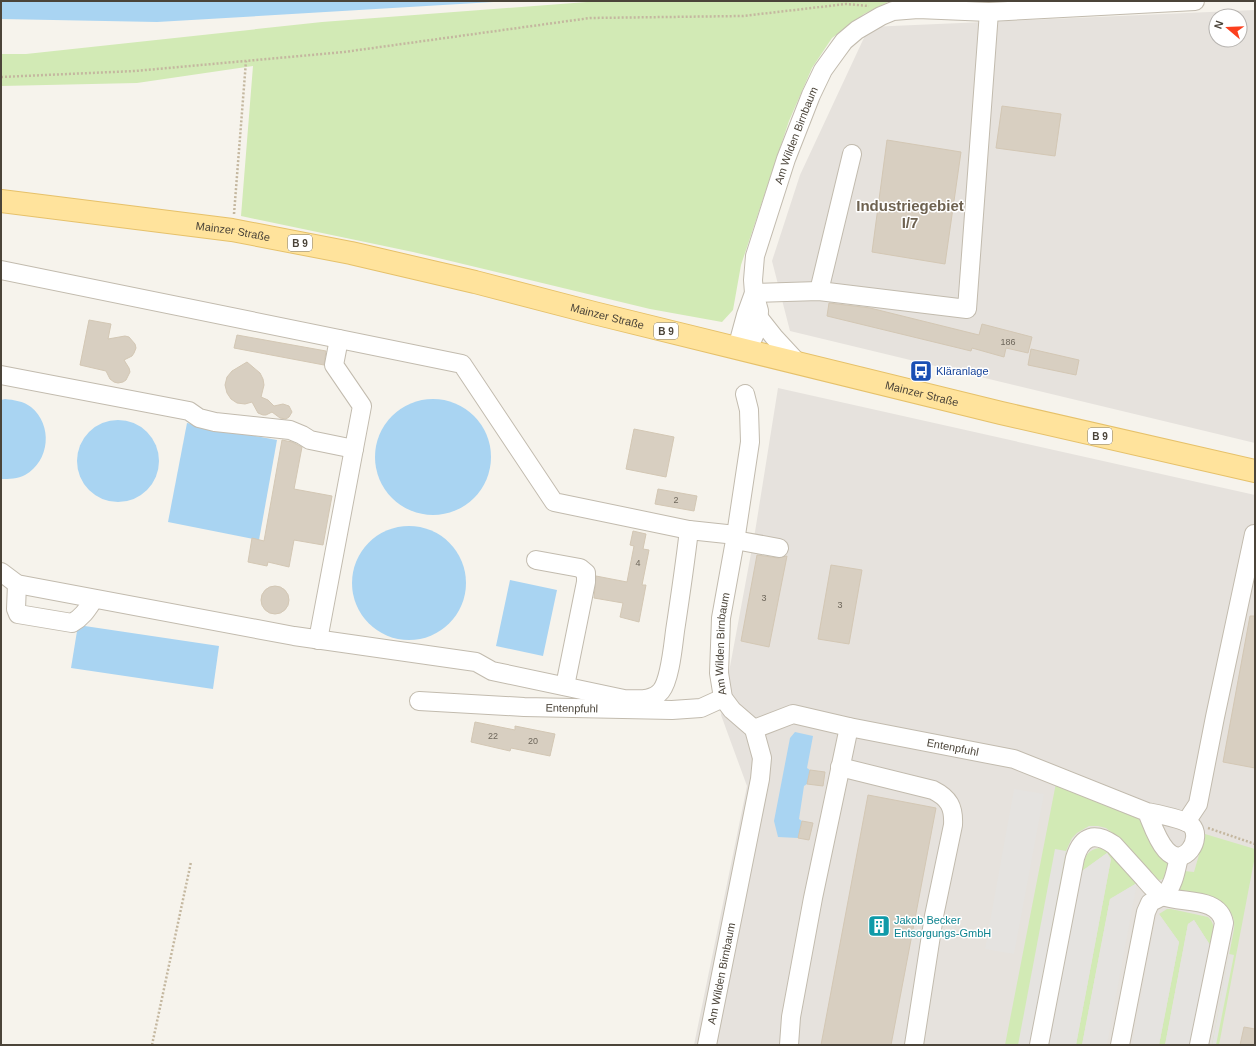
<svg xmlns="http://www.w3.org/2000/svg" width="1256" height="1046" viewBox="0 0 1256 1046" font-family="Arial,sans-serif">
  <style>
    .industrial { fill: #e6e2dd; fill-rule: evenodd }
    .green { fill: #d2eab5 }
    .parking { fill: #e5e3e0 }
    .water { fill: #a9d4f2 }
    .building { fill: #d8cfc1; stroke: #d3c7b4 }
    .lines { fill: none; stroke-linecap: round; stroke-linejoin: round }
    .minor-casing { stroke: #c2bbae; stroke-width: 20 }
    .major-casing { stroke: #e6c16a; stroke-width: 24 }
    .path { stroke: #c4b79f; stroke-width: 2.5; stroke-dasharray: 2 2; stroke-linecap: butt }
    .minor { stroke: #fff; stroke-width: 18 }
    .major { stroke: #ffe39c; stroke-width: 22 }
    .labels { text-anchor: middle; stroke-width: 3; stroke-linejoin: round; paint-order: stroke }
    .number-label { font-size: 9px; fill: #6e675b }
    .shield { fill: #fff; stroke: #817c74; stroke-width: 1 }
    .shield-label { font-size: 10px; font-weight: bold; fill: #4b4439 }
    .street-label { font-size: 11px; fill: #4b4439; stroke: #fff }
    .transit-label { font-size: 11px; fill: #164399; stroke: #fff; text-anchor: start }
    .culture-label { font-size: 11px; fill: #0d838f; stroke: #fff; text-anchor: start }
    .district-label { font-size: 15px; font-weight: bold; fill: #6e6250; stroke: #fff }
  </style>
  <rect width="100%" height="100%" fill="#f6f3ec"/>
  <g class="industrial">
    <path d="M1255 10V443L790 331 772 261 800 175 869 27ZM1216 16H1240V40H1216Z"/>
    <path d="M778 388 1255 495V1045H694L747 786 721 715 755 532Z"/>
  </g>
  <g class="green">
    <path d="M600 1H895L888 2 864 14 832 38 812 68 789 121 741 265 733 310 722 322 650 309 413 252 241 216 253 66 137 83 1 86V54H26L322 22Z"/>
    <path d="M1056 783 1133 813C1138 818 1142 822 1145 828 1153 841 1155 856 1169 864L1166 878 1160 880 1155 879 1116 836 1106 828 1098 826H1089L1077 833 1072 838 1066 851 1030 1045H1005Z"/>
    <path d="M1205 834 1255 849V856L1219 1045H1212L1234 929C1235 918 1232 912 1224 906L1181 893C1178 885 1182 878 1184 871L1194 872Z"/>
    <path d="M1099 848 1108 851 1137 883 1110 899 1082 1045H1076L1111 859 1107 853 1082 871C1085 858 1085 851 1099 848Z"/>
    <path d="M1167 909H1171L1208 917C1217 925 1213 935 1210 945L1194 920 1188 924 1165 1045H1159L1179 942 1159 914Z"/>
  </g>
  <g class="parking">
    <path d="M1014 789 1044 794 1014 954 985 949Z"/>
    <path d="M1055 849 1066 851 1030 1045H1018Z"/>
    <path d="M1107 853 1111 859 1076 1045H1049L1082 871Z"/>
    <path d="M1137 883 1107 1045H1082L1110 899Z"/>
    <path d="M1159 914 1179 942 1159 1045H1132L1153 932 1156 919Z"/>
    <path d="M1194 920 1210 945 1191 1045H1165L1188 924Z"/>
    <path d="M1229 954 1234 955 1216 1045H1212Z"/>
  </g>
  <g class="water">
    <path d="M1 1H511L157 22 1 19Z"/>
    <path d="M5 399C14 400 23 401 31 407 53 425 50 461 25 475 18 479 9 479 1 479V400Z"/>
    <circle cx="433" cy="457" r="58"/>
    <circle cx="118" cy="461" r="41"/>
    <path d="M187 423 277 440 259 540 168 522Z"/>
    <circle cx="409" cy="583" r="57"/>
    <path d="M510 580 557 590 543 656 496 646Z"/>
    <path d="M78 625 219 646 213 689 71 668Z"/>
    <path d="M795 732 813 736 807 768 810 770 807 784 804 786 799 819 802 821 798 838 778 837 774 821 790 738Z"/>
  </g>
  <g class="building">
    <path d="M1002 106 1061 114 1055 156 996 148Z"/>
    <path d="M887 140 961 152 945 264 872 252Z"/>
    <path d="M829 303 870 308 979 335 982 324 1032 337 1028 353 1006 348 1004 357 972 348 971 351 827 316Z"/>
    <path d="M89 320 111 324 108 339 125 336 129 337 135 344 136 348 134 353 132 356 124 360 129 368 130 372 126 380 123 382 118 383 114 382 110 379 106 371 80 365Z"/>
    <path d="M237 335 326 351 324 365 234 348Z"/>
    <path d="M1031 349 1079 360 1076 375 1028 365Z"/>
    <path d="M247 362 260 373 263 379 264 385 261 397 268 400 274 406 283 404 289 406 292 412 289 417 286 419 280 418 272 412 266 415H263L258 413 252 402 245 404 237 403 231 399 227 393 225 385 227 377 232 371Z"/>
    <path d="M634 429 674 437 666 477 626 469Z"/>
    <path d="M282 440 292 442 302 447 294 489 332 496 323 545 294 540 289 567 268 562 267 566 248 562 252 538 264 541Z"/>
    <path d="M658 489 697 496 694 511 655 504Z"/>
    <path d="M633 531 646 534 643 549 649 550 642 585H646L639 622 620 617 623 603 594 598 596 576 627 582 634 546 630 545Z"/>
    <path d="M757 555 778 558 787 556 769 647 741 641Z"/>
    <path d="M831 565 862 570 849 644 818 639Z"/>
    <circle cx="275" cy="600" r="14"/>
    <path d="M1250 616H1255V768L1223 762Z"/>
    <path d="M475 722 515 730V726L555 734 550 756 511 748 510 751 471 742Z"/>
    <path d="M810 770 825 772 823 786 807 784Z"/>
    <path d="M868 795 936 808 891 1045H821Z"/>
    <path d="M802 821 813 823 809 840 798 838Z"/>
    <path d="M1244 1027 1255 1029V1045H1240Z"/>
  </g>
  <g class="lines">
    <g class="minor-casing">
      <g id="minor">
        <path d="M1 270 462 364 554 502 689 530 736 535"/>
        <path d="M819 291 852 154"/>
        <path d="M754 293 819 291 967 309 989 12"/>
        <path d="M759 318 774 337 799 364"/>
        <path d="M737 348 746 315 754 293"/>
        <path id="s1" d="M743 350 753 338 758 327 759 311 754 293 753 280 755 256 786 159 811 95 823 70 836 52 844 41 857 30 881 16 893 11 918 9 989 12 1195 1"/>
        <path d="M1 375 189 411 199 418 215 422 290 430 302 435 310 440 354 449"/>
        <path d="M735 540 779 548"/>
        <path d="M536 560 580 568 586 573V582L565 686"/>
        <path d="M1 572 17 584 294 636 476 662 492 671 624 699C637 699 652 702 661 691 670 680 673 646 675 631 680 598 685 564 689 530"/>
        <path d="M17 584 16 609 18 614 72 623C83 617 88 608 94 599"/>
        <path d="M318 640 362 406 334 365 339 339"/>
        <path id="s2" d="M419 701 524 707 672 710 701 708 723 698"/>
        <path id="s3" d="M754 729 793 714 849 727 1014 759 1147 812C1157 814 1184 819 1191 825 1204 838 1184 870 1166 850 1157 840 1152 824 1147 812"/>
        <path d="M840 767 933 790C949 798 954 807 953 825L934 916 914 1045"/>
        <path d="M1186 822 1198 804 1215 717 1254 534H1255"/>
        <path id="s4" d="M707 1045 760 779 762 758 754 729 732 710 723 698 719 673 721 618 736 535 750 442 749 410 745 394"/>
        <path d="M789 1045 791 1017 813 898 849 727"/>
        <path d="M1039 1045 1075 858C1082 835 1095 832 1114 845 1123 855 1133 866 1143 877 1149 884 1155 892 1163 896 1182 904 1219 896 1224 923L1199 1045"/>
        <path d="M1120 1045 1146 912 1150 903C1154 900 1160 898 1164 895 1174 886 1176 869 1179 857"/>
      </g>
    </g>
    <g class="major-casing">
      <g id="major">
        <path id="s5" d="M1 201 232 230 351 253 475 282 594 313 1001 413 1255 471"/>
      </g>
    </g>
    <g class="path">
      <path d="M1 77 135 71 344 52 590 18 743 16 846 4 869 6"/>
      <path d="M234 214 246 61"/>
      <path d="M1208 828 1255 844"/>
      <path d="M152 1045 191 862"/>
    </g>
    <use href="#minor" class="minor"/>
    <use href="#major" class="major"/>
  </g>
  <defs>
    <g id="bus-square" transform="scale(1.15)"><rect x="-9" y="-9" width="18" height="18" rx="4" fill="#1a4fb4" stroke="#fff"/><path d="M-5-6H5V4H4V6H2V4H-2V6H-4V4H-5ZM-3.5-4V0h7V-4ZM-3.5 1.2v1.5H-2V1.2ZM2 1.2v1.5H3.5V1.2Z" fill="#fff"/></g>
    <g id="building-square" transform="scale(1.15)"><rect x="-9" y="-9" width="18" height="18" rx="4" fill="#0f9aa8" stroke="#fff"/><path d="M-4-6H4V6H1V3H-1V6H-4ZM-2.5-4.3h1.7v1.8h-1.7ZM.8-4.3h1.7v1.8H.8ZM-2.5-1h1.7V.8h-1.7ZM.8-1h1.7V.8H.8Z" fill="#fff"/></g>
  </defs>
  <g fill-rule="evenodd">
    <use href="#bus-square" x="921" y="371"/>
    <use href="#building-square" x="879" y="926"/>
  </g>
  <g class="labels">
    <g class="number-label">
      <text x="1008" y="345">186</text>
      <text x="676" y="503">2</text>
      <text x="638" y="566">4</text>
      <text x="764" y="601">3</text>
      <text x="840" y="608">3</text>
      <text x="493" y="739">22</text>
      <text x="533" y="744">20</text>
    </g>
    <g class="shield">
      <rect x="288" y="235" width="24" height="16" rx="3"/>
      <rect x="654" y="323" width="24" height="16" rx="3"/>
      <rect x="1088" y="428" width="24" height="16" rx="3"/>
    </g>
    <g class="shield-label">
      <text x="300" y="247">B 9</text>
      <text x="666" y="335">B 9</text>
      <text x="1100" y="440">B 9</text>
    </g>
    <g class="street-label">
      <text dy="4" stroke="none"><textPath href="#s1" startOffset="227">Am Wilden Birnbaum</textPath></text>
      <text dy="4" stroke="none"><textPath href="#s5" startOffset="234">Mainzer Straße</textPath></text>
      <text dy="4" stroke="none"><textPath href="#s5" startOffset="618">Mainzer Straße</textPath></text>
      <text dy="4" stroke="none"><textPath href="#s5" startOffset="942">Mainzer Straße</textPath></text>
      <text dy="4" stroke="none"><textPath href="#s4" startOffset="421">Am Wilden Birnbaum</textPath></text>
      <text dy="4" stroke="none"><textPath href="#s2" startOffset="153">Entenpfuhl</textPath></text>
      <text dy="4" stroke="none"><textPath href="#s3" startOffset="205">Entenpfuhl</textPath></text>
      <text dy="4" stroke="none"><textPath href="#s4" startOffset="73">Am Wilden Birnbaum</textPath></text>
    </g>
    <g class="transit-label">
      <text x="936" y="375">Kläranlage</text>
    </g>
    <g class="culture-label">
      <text x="894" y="924">Jakob Becker<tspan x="894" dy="13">Entsorgungs-GmbH</tspan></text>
    </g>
    <g class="district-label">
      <text x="910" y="211">Industriegebiet<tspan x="910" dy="17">I/7</tspan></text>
    </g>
  </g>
  <rect width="1256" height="1046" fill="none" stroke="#4b4439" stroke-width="4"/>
  <g transform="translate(1228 28) rotate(289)"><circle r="19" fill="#ffffff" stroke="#b7b4b0"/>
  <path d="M0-3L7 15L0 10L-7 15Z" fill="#fc3f1d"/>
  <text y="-6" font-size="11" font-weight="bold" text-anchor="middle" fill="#4b4439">N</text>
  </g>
</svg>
